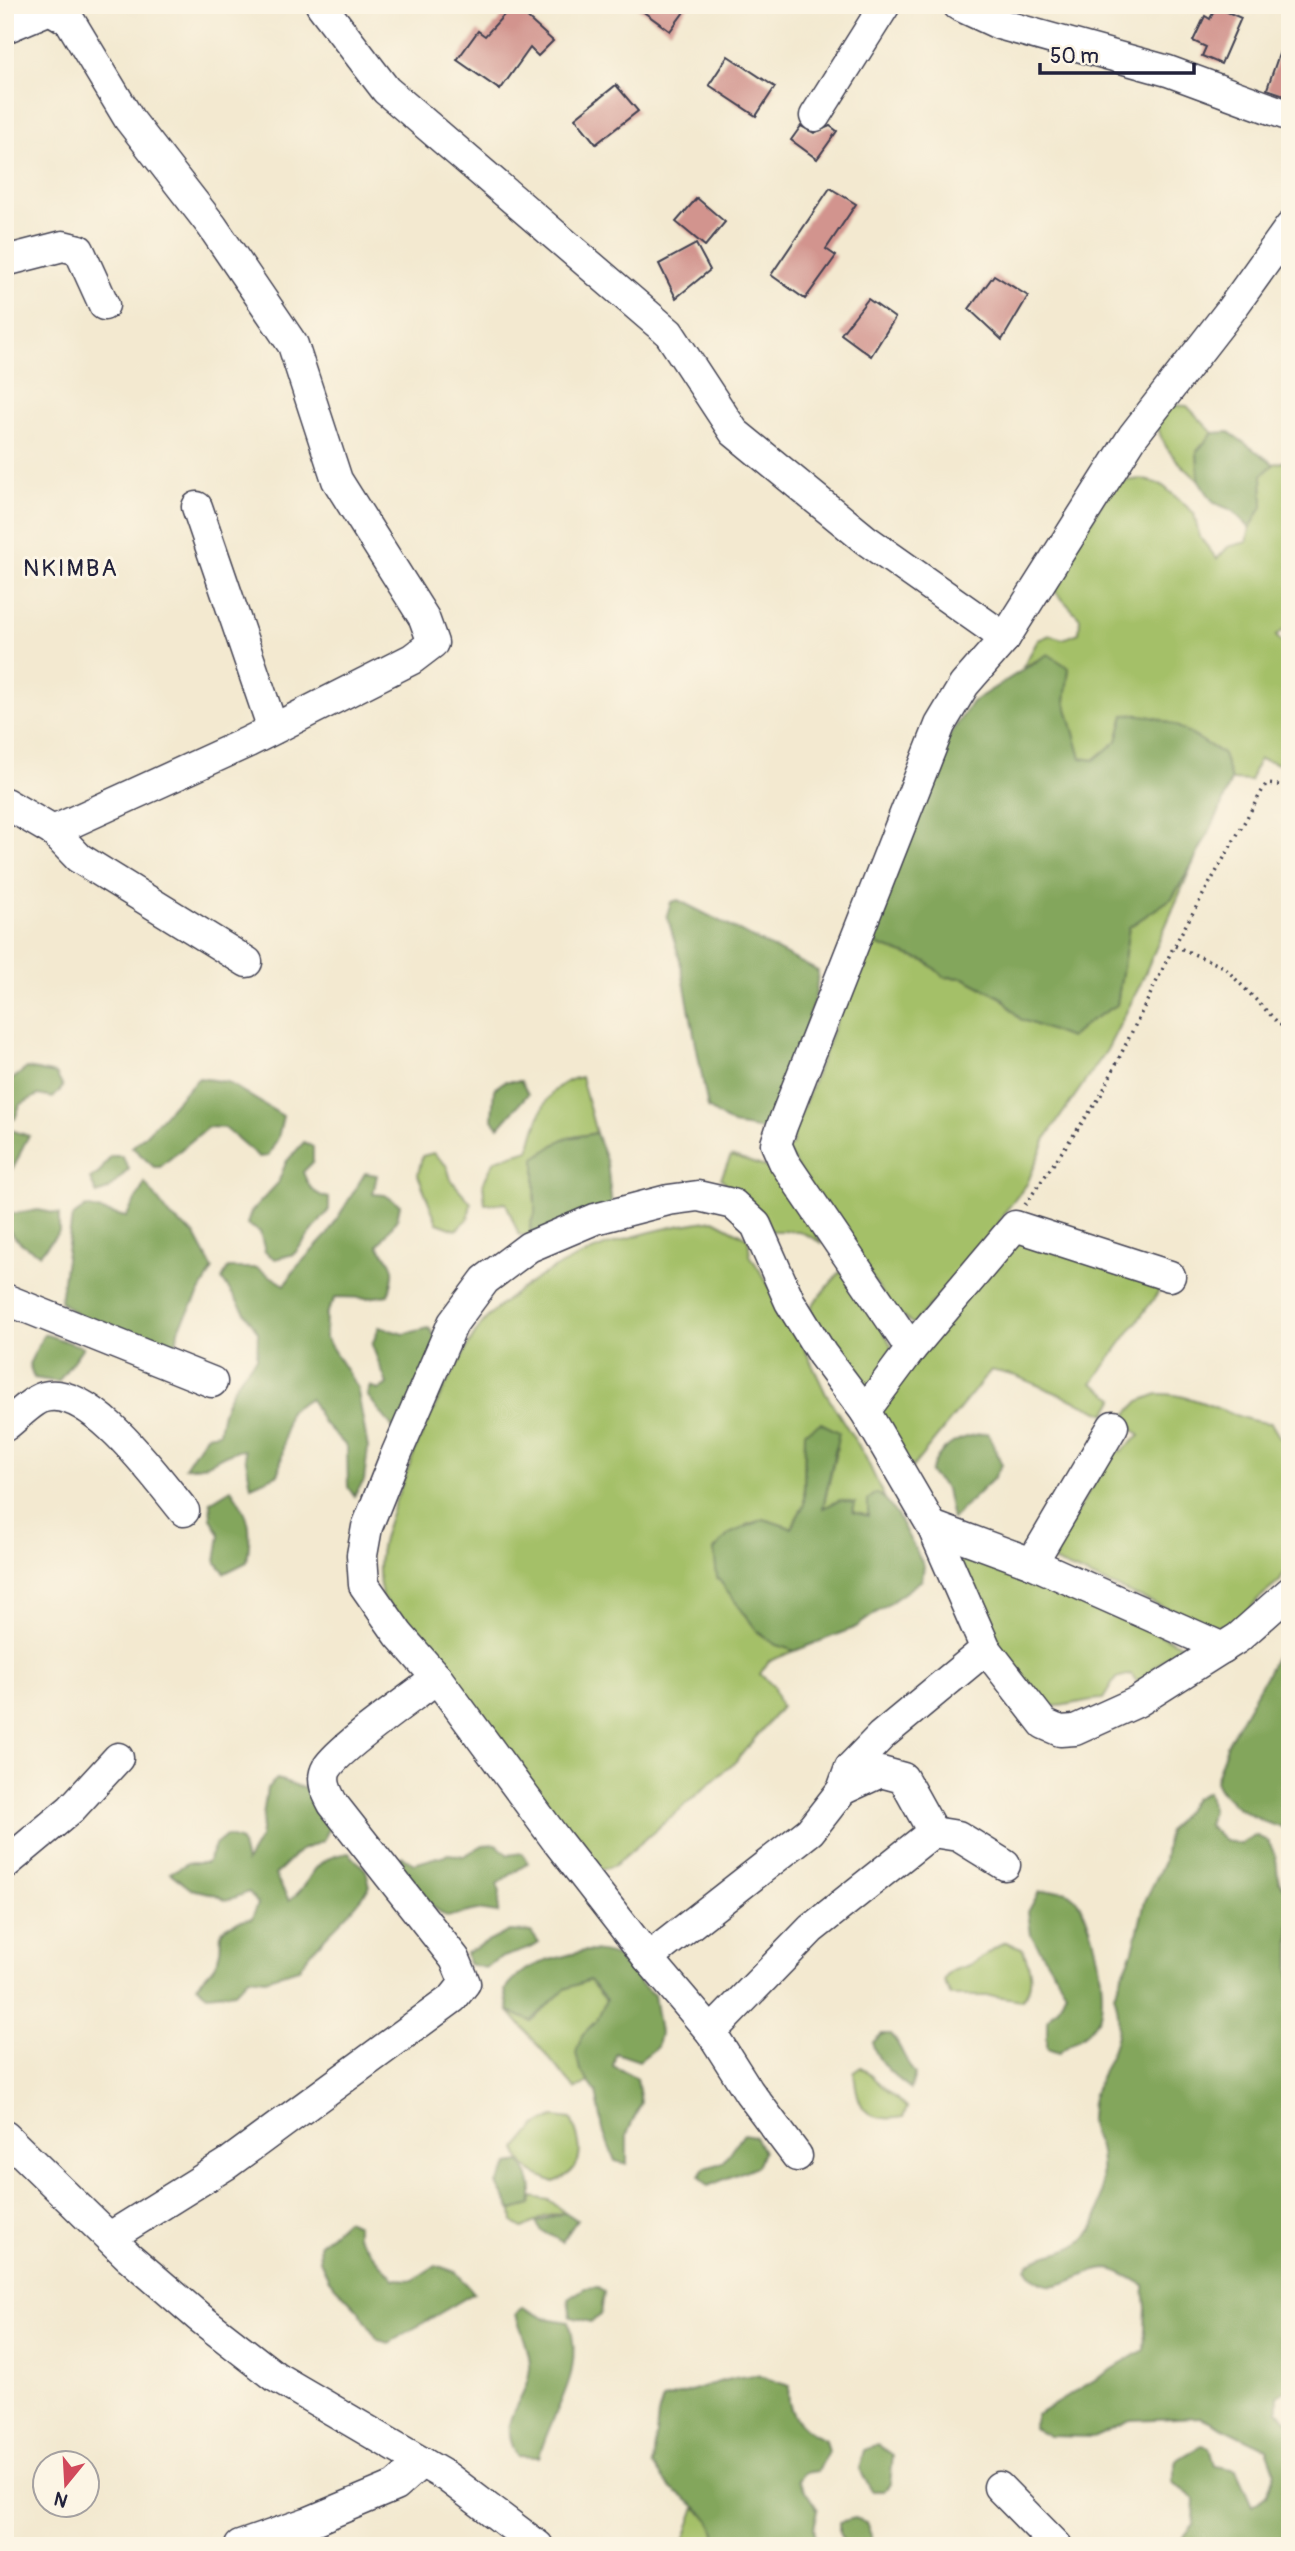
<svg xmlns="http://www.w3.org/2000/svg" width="1295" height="2551" viewBox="0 0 1295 2551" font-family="Pangolin,sans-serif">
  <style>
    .green { fill: #a4c067; stroke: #637151; stroke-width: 2 }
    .forest { fill: #83a65c; stroke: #52644c; stroke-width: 2 }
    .building { fill: #d2948e }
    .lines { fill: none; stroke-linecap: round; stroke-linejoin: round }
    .minor-casing { stroke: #414051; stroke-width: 33 }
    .path { stroke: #414051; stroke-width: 3.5; stroke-dasharray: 2 5; stroke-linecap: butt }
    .minor { stroke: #fff; stroke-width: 30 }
    .labels { text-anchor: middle; stroke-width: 6; stroke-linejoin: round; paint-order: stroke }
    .quarter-label { font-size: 24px; letter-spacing: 2px; fill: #22223b; stroke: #fcf5e5 }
  </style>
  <rect width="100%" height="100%" fill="#fcf5e5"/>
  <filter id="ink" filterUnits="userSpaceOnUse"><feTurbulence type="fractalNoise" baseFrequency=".0143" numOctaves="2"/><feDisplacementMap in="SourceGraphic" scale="14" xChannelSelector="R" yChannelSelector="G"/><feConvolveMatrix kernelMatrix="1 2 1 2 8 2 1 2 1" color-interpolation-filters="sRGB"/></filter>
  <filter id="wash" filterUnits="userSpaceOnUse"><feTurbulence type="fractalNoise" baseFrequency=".00686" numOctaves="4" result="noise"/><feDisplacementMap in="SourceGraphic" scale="28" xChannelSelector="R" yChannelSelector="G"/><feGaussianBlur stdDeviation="1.57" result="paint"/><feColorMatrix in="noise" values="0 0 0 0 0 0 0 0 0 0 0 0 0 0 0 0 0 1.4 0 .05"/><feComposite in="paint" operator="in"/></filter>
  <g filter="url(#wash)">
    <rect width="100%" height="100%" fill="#f3e9d0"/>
    <g class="green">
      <path d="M1168 405 1187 406 1213 433 1197 451 1199 481C1180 463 1158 447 1157 419Z"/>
      <path d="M1290 460V625L1276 636 1290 651V767L1259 759 1250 781 1231 780 1223 754 1177 726 1124 715 1117 741 1094 760 1080 758 1065 701 1069 668 1048 655 1023 667 1038 640 1050 635 1063 639 1079 633 1080 618 1050 586 1115 482 1141 479 1162 485 1194 513 1199 536 1217 559 1228 547 1247 542 1250 528 1263 505 1262 475 1274 464Z"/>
      <path d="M1193 863 1139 987 1107 1050 1047 1136 1027 1184 1005 1212 986 1245 913 1324 895 1312 786 1150 793 1144V1134L867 941 927 962 944 977 964 978 1002 998 1020 1019 1070 1037 1090 1021 1117 1005 1129 927 1172 898Z"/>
      <path d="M581 1077 596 1133 563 1139 534 1195 536 1214 530 1224 531 1236 519 1235 506 1203 485 1204 483 1183 495 1160 529 1150C539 1119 543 1084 581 1077Z"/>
      <path d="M433 1153 447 1166 451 1180 471 1203 468 1219 456 1230 437 1223 418 1175 422 1156Z"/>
      <path d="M731 1156 772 1169 822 1243 799 1231H771L721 1178Z"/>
      <path d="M714 1220 748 1238 750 1255 793 1324 826 1394 865 1456 885 1499 876 1493 868 1517 853 1512 855 1503 823 1509 837 1448 805 1432 804 1505 791 1528 764 1519 746 1525 741 1611C757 1631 770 1643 795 1651L769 1661 760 1674 773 1686 781 1707 736 1761 615 1865 601 1870 586 1861 382 1596C371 1553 391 1514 406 1474 420 1435 437 1400 458 1364 467 1349 473 1333 486 1319 543 1260 635 1230 714 1220Z"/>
      <path d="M1019 1234 1159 1284 1158 1293 1092 1383 1115 1398 1106 1414 1016 1376 991 1370 911 1469 875 1408Z"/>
      <path d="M840 1272 861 1286 892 1347 880 1372 866 1389 811 1318 812 1305Z"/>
      <path d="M1158 1394C1200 1393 1231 1421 1271 1423L1280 1438 1290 1441V1562L1280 1581 1257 1600 1235 1627 1204 1624 1050 1560 1112 1451H1121L1140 1436 1122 1419 1139 1401Z"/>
      <path d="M953 1544 1189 1648 1166 1658 1138 1683 1131 1674 1116 1678 1103 1699C1087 1699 1060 1708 1050 1706 1023 1702 967 1581 952 1553Z"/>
      <path d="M1006 1942 1022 1948C1030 1966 1036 1983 1022 2000L995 1996H951L944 1981C952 1965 958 1971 971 1964 983 1958 993 1948 1006 1942Z"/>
      <path d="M589 1980 606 2000 597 2020 582 2035 580 2070 589 2082 575 2089 509 2011 531 2021 565 1989Z"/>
      <path d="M861 2067 907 2108 903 2117C864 2124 857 2106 854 2072Z"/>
      <path d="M554 2117 571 2119C583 2146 587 2169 554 2182 535 2173 521 2171 517 2149L536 2126Z"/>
      <path d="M532 2197 549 2200 565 2212 544 2217 523 2228 513 2222 512 2210 531 2205Z"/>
      <path d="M696 2507C708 2518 719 2528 714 2546H682Z"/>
    </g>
    <g class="forest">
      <path d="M1229 432 1274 464 1262 475 1263 505 1250 528 1232 510 1214 503 1199 481 1197 451 1213 433Z"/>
      <path d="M1048 654 1069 668 1065 701 1081 758 1094 760 1117 741 1124 715C1161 710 1193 736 1223 754L1231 780 1219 812 1193 863 1172 898 1129 927 1117 1005 1090 1021 1070 1038 1020 1019 1002 998 964 978 944 977 927 962 867 941 943 745 972 702Z"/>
      <path d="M678 900 818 971 816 993 794 1069 763 1130 733 1125 708 1108 680 960 667 915 671 902Z"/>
      <path d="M27 1068 56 1074 63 1087 53 1098 38 1095 20 1105 15 1119 5 1121V1085Z"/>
      <path d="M199 1078 227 1082 283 1116 278 1138 268 1156 259 1157 225 1128 208 1127 160 1167H154L132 1147C158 1126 174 1100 199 1078Z"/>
      <path d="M505 1081H521L528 1094 499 1127 492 1119 494 1089Z"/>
      <path d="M11 1130 29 1136C19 1149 20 1165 5 1176V1132Z"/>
      <path d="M596 1133 607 1163 612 1206 531 1236 530 1224 535 1214V1158L563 1139Z"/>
      <path d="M304 1142 313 1147V1162L303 1172C309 1188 313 1194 329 1198V1210L294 1254 275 1259 265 1252 260 1232 247 1224 251 1212 278 1183 286 1162Z"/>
      <path d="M111 1156H122L129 1169 108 1190 97 1194 90 1179 99 1173Z"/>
      <path d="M365 1173 377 1175 373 1194 385 1195 400 1205 397 1219 378 1246C395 1264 397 1271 388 1295L368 1298 336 1297 326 1314 325 1337 357 1387 368 1448 364 1481 354 1496 348 1487 347 1447 322 1421 310 1398 289 1411C282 1433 286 1453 277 1475L251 1486 244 1450C215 1453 215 1469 185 1467L206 1435 219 1433C222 1403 236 1379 257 1358L258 1332 222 1279 228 1268H257L285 1285 295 1269 328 1234Z"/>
      <path d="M145 1183 171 1217 195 1235 213 1269 178 1330 175 1359 97 1330 60 1301 72 1217 86 1207 126 1217Z"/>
      <path d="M38 1210 59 1214V1232L40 1254C24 1247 5 1234 5 1215Z"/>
      <path d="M379 1327 404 1334 429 1328 450 1360 441 1393 411 1435 393 1428 367 1395 370 1386 378 1390 387 1384 372 1345Z"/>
      <path d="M44 1334 83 1347 58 1382 34 1378 29 1364Z"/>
      <path d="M821 1423 839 1432 823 1508 840 1500 855 1503 853 1512 868 1516V1500L876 1493 885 1499 898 1517 924 1566 922 1580 856 1627 795 1651 776 1645 758 1632 717 1577 714 1550 729 1534 764 1519 791 1528 804 1505 805 1432Z"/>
      <path d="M988 1433 1002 1465 993 1479 952 1519 946 1489 930 1473C939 1444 961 1436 988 1433Z"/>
      <path d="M231 1489C251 1517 252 1528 247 1562L225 1573 216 1562 220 1535 211 1518 210 1502Z"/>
      <path d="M1290 1624V1830C1261 1822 1227 1808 1215 1781L1228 1743 1269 1670Z"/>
      <path d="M277 1779C295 1785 334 1794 332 1820 331 1826 326 1835 323 1841L299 1851 275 1875 289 1900C315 1884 306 1858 349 1853L366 1870 370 1886C350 1918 320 1936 299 1969L265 1979 249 1977 235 1992 207 1995 196 1986C201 1979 211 1972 215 1964 231 1936 202 1930 252 1918L258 1904 249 1892 226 1901 217 1895 191 1889 170 1873 188 1863H207L215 1845 226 1836 241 1841 246 1862 260 1838 267 1788Z"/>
      <path d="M1207 1792 1212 1809 1208 1826 1225 1840 1239 1844 1255 1835 1269 1842C1271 1847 1275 1854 1276 1859 1279 1873 1274 1884 1290 1891V2388L1278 2395V2411L1290 2423V2546H1176L1194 2524 1195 2499 1172 2482 1177 2460 1202 2445 1210 2447 1215 2466 1236 2470 1252 2506 1267 2496 1275 2471 1267 2449 1201 2417 1130 2420 1093 2437 1049 2436 1033 2427 1037 2415 1144 2350 1146 2308 1144 2285C1134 2280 1118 2269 1107 2269 1078 2270 1049 2306 1026 2268 1041 2247 1074 2260 1093 2228 1102 2213 1103 2166 1099 2148 1096 2138 1089 2130 1090 2118 1092 2068 1131 2049 1114 1994L1133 1951 1145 1901 1164 1862 1168 1831 1195 1798Z"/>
      <path d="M496 1844 508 1855 522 1853 528 1863 497 1884 500 1892 498 1913 477 1910 447 1917 425 1901 396 1864 402 1856 414 1864 448 1854 464 1856 483 1845Z"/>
      <path d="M1039 1892C1047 1892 1059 1889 1066 1892 1092 1900 1109 1993 1099 2017 1092 2033 1072 2042 1059 2053L1047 2049V2020L1058 2008 1066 1991 1031 1935 1028 1912Z"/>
      <path d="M509 1931 531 1932 539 1943C522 1955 500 1953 485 1968L468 1964 466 1953Z"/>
      <path d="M584 1951C636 1951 620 1971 654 1995L660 2033 657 2047 639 2061 616 2053 613 2066 637 2078 641 2103 627 2134V2164L615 2161 604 2134 596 2092 580 2070 576 2053 582 2035 597 2020 606 2000 589 1980 565 1989 531 2021 509 2011 505 1990C525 1961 552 1960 584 1951Z"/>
      <path d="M882 2034H891C901 2046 905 2061 915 2074L911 2089C894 2076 879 2065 872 2043Z"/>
      <path d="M743 2134 755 2136 763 2152 757 2166 708 2186 700 2176 704 2168 723 2163Z"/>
      <path d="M520 2162C531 2176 534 2188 531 2205L512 2210 497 2184 509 2164Z"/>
      <path d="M565 2212 577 2220 562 2242 541 2230 536 2223Z"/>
      <path d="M346 2220 357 2225V2236L394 2279 413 2280 436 2265 456 2272 474 2293 389 2343 378 2340 358 2310 329 2280 320 2260 319 2245Z"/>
      <path d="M598 2287 604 2292 601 2315 591 2322 571 2317 568 2299 585 2288Z"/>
      <path d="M522 2307 544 2318 569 2322C586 2377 552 2408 539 2457L516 2456C495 2415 526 2406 530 2368 531 2352 520 2329 516 2314Z"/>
      <path d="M757 2375 789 2386C785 2414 801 2430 825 2440L828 2452 818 2471 804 2473 798 2480 818 2510 814 2528 817 2546H714C723 2515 683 2501 666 2483 661 2477 657 2471 653 2465L658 2415 663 2399C696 2391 723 2377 757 2375Z"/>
      <path d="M877 2445 893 2455 890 2484 884 2491H872L859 2469 864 2450Z"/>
      <path d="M855 2518 866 2522 875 2546H846L839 2533V2522Z"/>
    </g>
    <g id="blocks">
      <g class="building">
        <path d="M513 5 553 41 538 56 530 48 500 90 457 60 478 31 485 36Z"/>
        <path d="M634 5H689L670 31Z"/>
        <path d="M1216 7 1241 18 1221 64 1202 56 1206 47 1193 41 1205 16 1210 19Z"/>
        <path d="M1287 31 1290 32V97L1267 89Z"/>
        <path d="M728 56 775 87 756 116 709 85Z"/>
        <path d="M616 85 638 111 596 144 575 118Z"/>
        <path d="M801 126 814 133 830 126 837 131 817 159 791 140Z"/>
        <path d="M830 188 856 204 826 249 836 256 805 299 771 275Z"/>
        <path d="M697 198 725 222 705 246 676 222Z"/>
        <path d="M696 244 710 270 676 298 659 264Z"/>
        <path d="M994 275 1028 296 1002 340 969 309Z"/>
        <path d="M868 299 895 318 871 356 841 334Z"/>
      </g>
    </g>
  </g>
  <g filter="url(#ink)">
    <use href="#blocks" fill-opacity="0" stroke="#414051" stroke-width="2"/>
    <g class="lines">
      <g class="minor-casing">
        <g id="minor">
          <path d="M321 5 386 90 669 333 734 432 866 540 1005 638"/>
          <path d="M958 5 999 24 1168 71 1290 116"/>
          <path d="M5 28 50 9 70 21 129 119 212 226 293 345 337 480 424 618 433 643 412 659 248 742 53 831 5 803"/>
          <path d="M815 116 885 5"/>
          <path d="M5 261 63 246 79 250 104 305"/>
          <path d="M197 507 273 729"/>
          <path d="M53 831 79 858 247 962"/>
          <path d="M1170 1276 1015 1226 911 1349 865 1411 932 1526 986 1649 1044 1724 1060 1731 1075 1730 1137 1702 1238 1638 1290 1592"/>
          <path d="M5 1299 212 1382"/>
          <path d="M911 1349 784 1162 776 1144 782 1126 940 725 964 685 1005 638 1133 436 1230 311 1290 227"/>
          <path d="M5 1426C16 1418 31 1401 44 1397 91 1384 158 1480 184 1511"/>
          <path d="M932 1526 1032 1563 1223 1648"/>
          <path d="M1032 1563 1113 1426"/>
          <path d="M842 1790 881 1772 903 1778 933 1832"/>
          <path d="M5 1864 71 1809 118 1758"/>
          <path d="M648 1958 810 1831 842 1790 850 1768 881 1736 986 1649"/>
          <path d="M711 2032 811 1929 933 1832 958 1836 1005 1865"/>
          <path d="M5 2136 128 2256 200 2318 276 2377 447 2477 538 2546"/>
          <path d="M797 2156 749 2092 711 2032 648 1958 557 1841 437 1678 399 1635 364 1585 362 1555 367 1527 395 1457 453 1323 485 1280 529 1247 595 1219 668 1200 698 1196 733 1204 756 1225 790 1302 822 1354 865 1411"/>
          <path d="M110 2237 227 2164 453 1998 465 1983 455 1959 333 1804C327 1793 320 1780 327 1768 340 1747 413 1697 437 1678"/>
          <path d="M999 2487 1057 2546"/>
          <path d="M240 2546 309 2522 395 2486 422 2462"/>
        </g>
      </g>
      <g class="path">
        <path d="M1175 946 1224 967 1290 1035"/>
        <path d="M1025 1205 1100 1097 1174 946 1266 784 1290 786"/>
      </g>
      <use href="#minor" class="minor"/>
    </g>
  </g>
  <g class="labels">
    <g class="quarter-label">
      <text x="71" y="576">NKIMBA</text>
    </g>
  </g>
  <rect width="1295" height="2551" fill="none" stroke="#fcf5e5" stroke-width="28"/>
  <g transform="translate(66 2484) rotate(198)"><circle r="33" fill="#fcf5e5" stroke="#a5a1a1" stroke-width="2"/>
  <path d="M0-5L12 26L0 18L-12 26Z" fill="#d1495b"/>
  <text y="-10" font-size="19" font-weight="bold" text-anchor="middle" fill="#22223b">N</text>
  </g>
  <path d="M1040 63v10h154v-10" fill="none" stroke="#22223b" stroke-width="3.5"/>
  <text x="1050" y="63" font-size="21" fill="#22223b" stroke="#fcf5e5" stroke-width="5" paint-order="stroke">50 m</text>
</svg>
